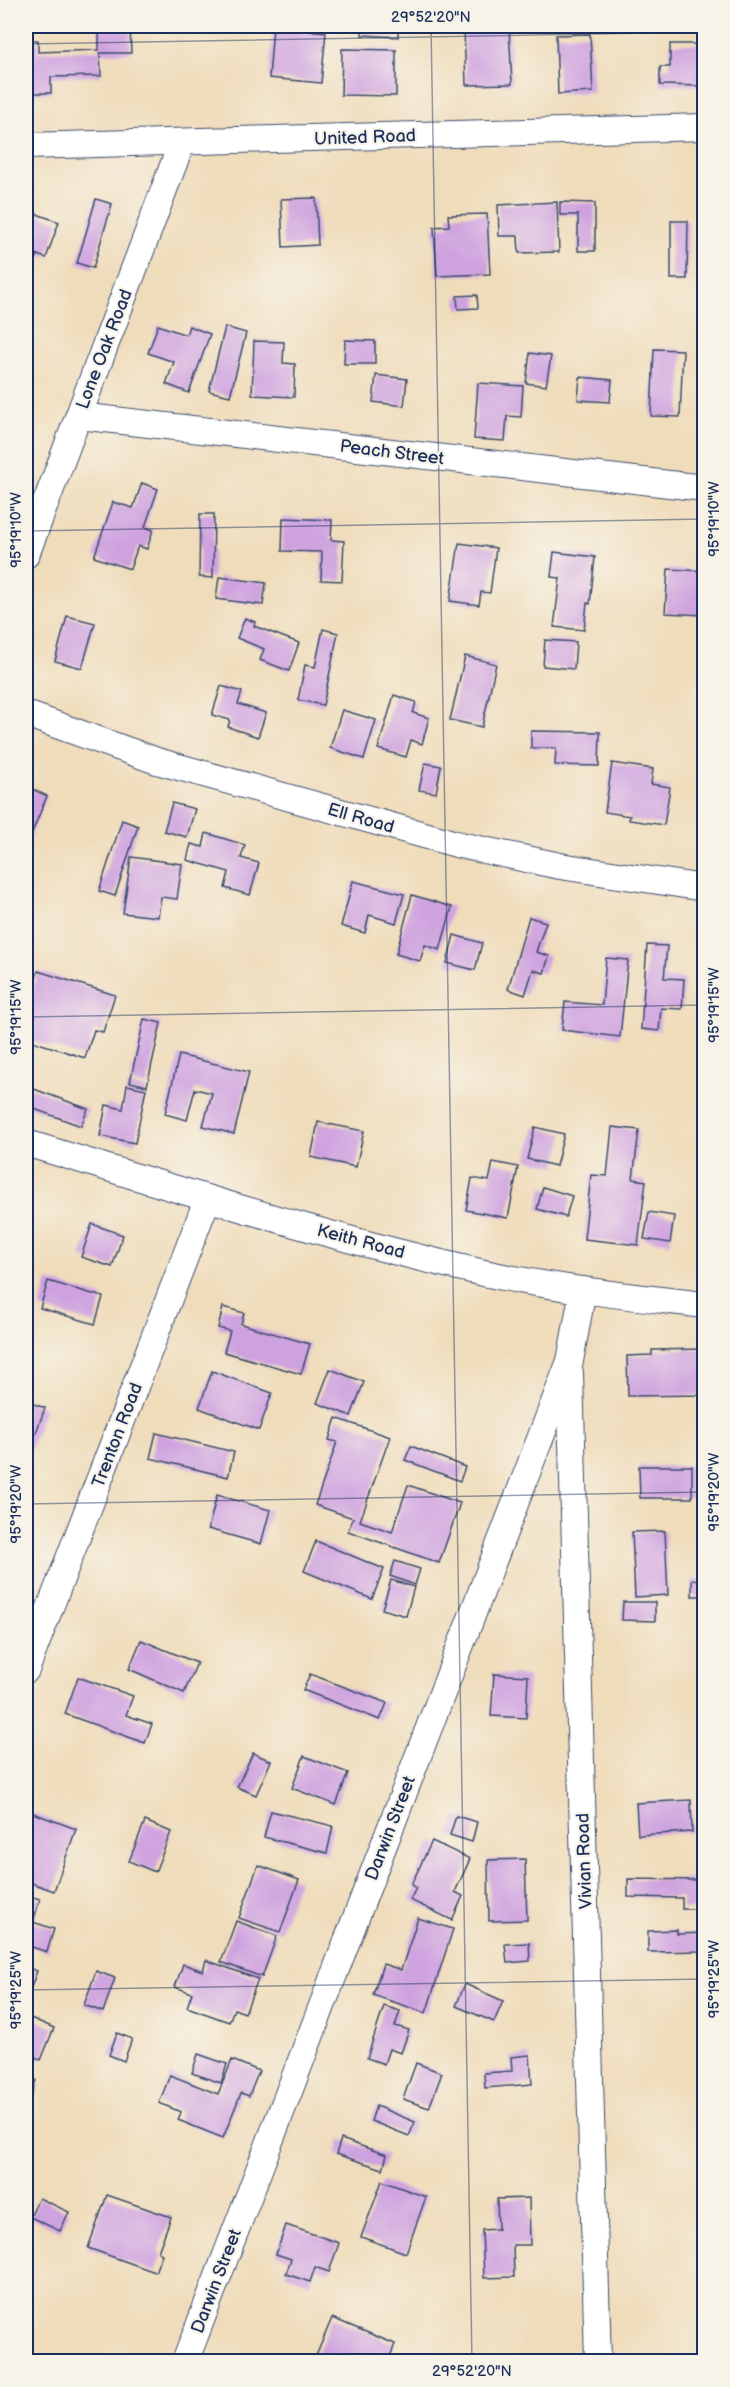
<svg xmlns="http://www.w3.org/2000/svg" width="730" height="2387" viewBox="0 0 730 2387" font-family="'Balsamiq Sans',sans-serif">
  <style>
    .building { fill: #cea1df }
    .lines { fill: none; stroke-linecap: round; stroke-linejoin: round }
    .minor-casing { stroke: #3b496c; stroke-width: 28 }
    .minor { stroke: #fff; stroke-width: 26 }
    .ticks { fill: none; stroke: #1b2f5e; stroke-width: 1.5; stroke-opacity: 0.45 }
    .labels { text-anchor: middle; stroke-width: 4.5; stroke-linejoin: round; paint-order: stroke }
    .street-label { font-size: 18px; fill: #1b2f5e; stroke: #f7f3e8 }
    .neatline { fill: none; stroke: #1b2f5e; stroke-width: 2 }
    .ticks-label { font-size: 15px; text-anchor: middle; fill: #1b2f5e }
  </style>
  <rect width="100%" height="100%" fill="#f7f3e8"/>
  <filter id="ink" filterUnits="userSpaceOnUse"><feTurbulence type="fractalNoise" baseFrequency=".0167" numOctaves="2"/><feDisplacementMap in="SourceGraphic" scale="12" xChannelSelector="R" yChannelSelector="G"/><feConvolveMatrix kernelMatrix="1 2 1 2 8 2 1 2 1" color-interpolation-filters="sRGB"/></filter>
  <filter id="wash" filterUnits="userSpaceOnUse"><feTurbulence type="fractalNoise" baseFrequency=".008" numOctaves="4" result="noise"/><feDisplacementMap in="SourceGraphic" scale="24" xChannelSelector="R" yChannelSelector="G"/><feGaussianBlur stdDeviation="1.35" result="paint"/><feColorMatrix in="noise" values="0 0 0 0 0 0 0 0 0 0 0 0 0 0 0 0 0 1.4 0 .05"/><feComposite in="paint" operator="in"/></filter>
  <g filter="url(#wash)">
    <rect width="100%" height="100%" fill="#efdcba"/>
    <g id="blocks">
      <g class="building">
        <path d="M99 26H130L131 53H100L101 76 51 77V93H26V40H38V52L99 50Z"/>
        <path d="M363 26H398V37L362 35Z"/>
        <path d="M273 27 326 32 321 83 269 78Z"/>
        <path d="M509 27 512 84 466 85 464 28Z"/>
        <path d="M590 34 593 92 558 94 556 35Z"/>
        <path d="M670 44H701V86L660 85V67H670Z"/>
        <path d="M342 49 396 50V96L341 95Z"/>
        <path d="M316 198 318 245 283 247 281 199Z"/>
        <path d="M96 199 112 204 93 268 77 263Z"/>
        <path d="M557 202 559 252 519 253 518 236H499L498 205Z"/>
        <path d="M560 202 595 203V251H578V215H560Z"/>
        <path d="M26 210 59 222 46 258 26 251Z"/>
        <path d="M487 214 490 274 437 276 434 227 449 226 448 215Z"/>
        <path d="M671 221H688L687 279H671Z"/>
        <path d="M26 252 37 255 32 272 26 270Z"/>
        <path d="M477 295 478 308 458 309 457 296Z"/>
        <path d="M158 325 186 335 189 326 210 334 189 393 166 384 174 362 148 353Z"/>
        <path d="M225 327 246 333 230 396 209 391Z"/>
        <path d="M345 340 375 341V364H344Z"/>
        <path d="M254 341 284 342 283 363 295 364 294 397 252 395Z"/>
        <path d="M654 349 683 350 680 417 651 416Z"/>
        <path d="M530 353 551 356 546 386 526 383Z"/>
        <path d="M376 375 407 379 404 406 373 402Z"/>
        <path d="M580 377 612 380 610 402 578 400Z"/>
        <path d="M478 383 523 386 521 417 507 416 505 441 474 439Z"/>
        <path d="M142 483 158 489 145 527 153 530 147 549 138 546 130 569 94 557 113 502 133 508Z"/>
        <path d="M200 514H214L213 578 199 577Z"/>
        <path d="M283 518 332 520 331 540 344 541 342 581 321 580 322 552 282 551Z"/>
        <path d="M459 543 496 548 490 593 481 592 479 605 450 601Z"/>
        <path d="M554 552 595 557 590 604 587 603 584 630 554 627 560 578 551 577Z"/>
        <path d="M668 569 704 571V615L665 613Z"/>
        <path d="M219 577 266 583 263 605 216 599Z"/>
        <path d="M67 616 95 623 82 668 55 661Z"/>
        <path d="M245 618 255 622 254 626 299 643 289 671 260 660 264 649 237 638Z"/>
        <path d="M323 629 338 633 323 705 298 700 305 665 315 667Z"/>
        <path d="M545 640 576 642 574 669 543 666Z"/>
        <path d="M465 656 496 664 482 727 450 720Z"/>
        <path d="M221 686 242 692 238 704 266 713 258 737 228 727 230 720 212 715Z"/>
        <path d="M394 695 416 702 413 713 429 718 422 744 411 740 406 757 378 749Z"/>
        <path d="M342 710 376 720 364 759 330 748Z"/>
        <path d="M531 731 600 732 599 766 555 765 556 748H531Z"/>
        <path d="M425 763 441 766 436 793 419 790Z"/>
        <path d="M612 763 653 769 651 784 670 787 664 825 629 820 630 816 605 812Z"/>
        <rect x="700" y="771" width="4" height="54"/>
        <path d="M26 786 47 796 26 847Z"/>
        <path d="M172 803 195 809 187 837 164 831Z"/>
        <path d="M122 820 138 826 115 896 99 891Z"/>
        <path d="M206 833 245 845 241 858 259 863 250 895 225 888 229 872 187 860 191 844 203 847Z"/>
        <path d="M131 857 182 864 177 899 161 897 158 917 123 913Z"/>
        <path d="M353 881 404 894 396 923 369 915 365 933 341 926Z"/>
        <path d="M412 895 452 907 440 950 425 945 420 961 396 954Z"/>
        <path d="M529 917 546 922 536 952 549 956 544 973 533 970 525 995 508 989Z"/>
        <path d="M454 935 482 943 475 970 447 963Z"/>
        <path d="M647 945 667 946 664 978 684 979 682 1009 661 1008 659 1031 641 1029Z"/>
        <path d="M606 958 628 960 620 1037 562 1030 565 1002 602 1005Z"/>
        <path d="M38 971 115 995 103 1032 94 1030 85 1058 26 1039V1013Z"/>
        <path d="M144 1019 161 1023 147 1086 130 1082Z"/>
        <path d="M179 1055 249 1072 234 1134 203 1126 212 1093 195 1089 187 1120 165 1114Z"/>
        <path d="M127 1085 146 1089 135 1143 100 1136 106 1105 123 1109Z"/>
        <path d="M26 1086 88 1109 81 1126 26 1106Z"/>
        <path d="M318 1122 364 1131 356 1167 311 1157Z"/>
        <path d="M535 1127 564 1134 556 1166 527 1159Z"/>
        <path d="M612 1127 639 1130 633 1179 646 1181 638 1245 584 1239 591 1175 607 1176Z"/>
        <path d="M493 1162 518 1167 508 1218 466 1210 472 1178 489 1181Z"/>
        <path d="M543 1187 572 1196 566 1217 537 1209Z"/>
        <path d="M649 1212 674 1216 670 1243 644 1239Z"/>
        <path d="M92 1224 123 1235 112 1267 81 1257Z"/>
        <path d="M48 1281 103 1297 95 1324 40 1308Z"/>
        <path d="M223 1307 244 1313 241 1324 310 1344 301 1374 224 1352 230 1331 218 1328Z"/>
        <path d="M704 1349V1395L628 1396 627 1356 652 1355V1350Z"/>
        <path d="M330 1369 364 1382 351 1416 317 1403Z"/>
        <path d="M212 1371 272 1393 259 1430 199 1408Z"/>
        <path d="M26 1401 45 1408 26 1460Z"/>
        <path d="M336 1418 390 1437 360 1521 392 1532 408 1485 460 1503 439 1563 348 1531 353 1518 315 1505 337 1442 329 1440Z"/>
        <path d="M156 1433 234 1452 228 1477 150 1458Z"/>
        <path d="M411 1446 465 1467 460 1481 405 1460Z"/>
        <path d="M639 1466H692V1498H640Z"/>
        <path d="M217 1495 270 1510 261 1544 208 1529Z"/>
        <path d="M665 1531 668 1595 635 1597 632 1532Z"/>
        <path d="M316 1541 384 1569 372 1599 304 1571Z"/>
        <path d="M395 1561 420 1569 415 1585 390 1576Z"/>
        <path d="M704 1579V1596H692V1580Z"/>
        <path d="M391 1580 414 1587 406 1616 382 1609Z"/>
        <path d="M623 1602H655V1621L622 1620Z"/>
        <path d="M141 1640 197 1663 184 1693 129 1669Z"/>
        <path d="M310 1674 387 1703 380 1720 303 1690Z"/>
        <path d="M494 1674 528 1676 526 1718 491 1716Z"/>
        <path d="M78 1677 133 1696 126 1715 152 1724 145 1743 65 1714Z"/>
        <path d="M253 1753 271 1761 256 1795 237 1787Z"/>
        <path d="M304 1756 348 1773 336 1805 292 1788Z"/>
        <path d="M691 1800 692 1832 638 1835 636 1803Z"/>
        <path d="M271 1811 333 1826 327 1853 264 1837Z"/>
        <path d="M33 1813 76 1829 54 1891 26 1881V1835Z"/>
        <path d="M456 1816 477 1822 472 1842 450 1835Z"/>
        <path d="M145 1821 171 1832 155 1872 129 1861Z"/>
        <path d="M432 1841 470 1859 455 1892 463 1896 452 1920 410 1900 416 1888 411 1885Z"/>
        <path d="M525 1859 527 1920 489 1921 488 1860Z"/>
        <path d="M258 1865 299 1880 280 1932 239 1918Z"/>
        <path d="M628 1879 704 1880V1898H696V1909H682V1898L628 1897Z"/>
        <path d="M26 1895 40 1899 33 1922 54 1929 47 1952 26 1945Z"/>
        <path d="M418 1918 453 1929 426 2013 373 1995 383 1964 401 1970Z"/>
        <path d="M236 1921 277 1936 262 1977 221 1962Z"/>
        <path d="M677 1930V1934L704 1933V1951L648 1952V1931Z"/>
        <path d="M529 1943 530 1961 507 1963 505 1944Z"/>
        <path d="M206 1960 258 1979 245 2013 234 2009 229 2022 187 2007 192 1993 175 1987 183 1964 203 1971Z"/>
        <path d="M26 1967 37 1971 26 2001Z"/>
        <path d="M96 1971 115 1978 103 2012 84 2005Z"/>
        <path d="M465 1984 503 2001 494 2022 456 2006Z"/>
        <path d="M384 2006 400 2011 395 2026 409 2030 401 2053 389 2049 384 2064 367 2058Z"/>
        <path d="M26 2016 54 2028 41 2060 26 2053Z"/>
        <path d="M117 2033 132 2039 124 2061 109 2055Z"/>
        <path d="M198 2054 227 2064 221 2083 192 2073Z"/>
        <path d="M530 2055 532 2084 485 2088 484 2073 512 2071 511 2057Z"/>
        <path d="M232 2060 259 2071 249 2096 241 2093 223 2138 178 2120 181 2112 159 2103 170 2075 218 2094Z"/>
        <path d="M416 2063 442 2073 429 2108 403 2099Z"/>
        <path d="M26 2077 36 2080 28 2106 26 2105Z"/>
        <path d="M376 2106 415 2122 409 2136 371 2121Z"/>
        <path d="M341 2139 387 2155 383 2169 336 2154Z"/>
        <path d="M382 2181 426 2197 406 2253 361 2237Z"/>
        <path d="M107 2195 171 2217 158 2252 162 2254 155 2272 88 2248Z"/>
        <path d="M39 2198 69 2212 60 2231 30 2217Z"/>
        <path d="M529 2198 530 2245H513L514 2277 484 2278 482 2230 498 2229 497 2199Z"/>
        <path d="M286 2225 339 2243 329 2272 315 2267 310 2282 286 2274 291 2259 276 2254Z"/>
        <path d="M332 2318 395 2344 388 2362H329L316 2356Z"/>
      </g>
    </g>
  </g>
  <g filter="url(#ink)">
    <use href="#blocks" fill-opacity="0" stroke="#3b496c" stroke-width="1.5"/>
    <g class="lines">
      <g class="minor-casing">
        <g id="minor">
          <path d="M26 146 704 127"/>
          <path d="M79 416 704 488"/>
          <path d="M26 555 182 142"/>
          <path d="M26 714 157 761 460 845 560 866 704 888"/>
          <path d="M26 1143C178 1189 329 1238 484 1273 557 1289 631 1296 704 1305"/>
          <path d="M570 1373 598 2362"/>
          <path d="M26 1670 207 1200"/>
          <path d="M185 2362 570 1361 583 1290"/>
        </g>
      </g>
      <use href="#minor" class="minor"/>
    </g>
  </g>
  <path class="ticks" d="M431 26 472 2362M26 44 704 32M26 531 704 519M26 1017 704 1005M26 1504 704 1492M26 1990 704 1979"/>
  <g class="labels">
    <g class="street-label">
      <text transform="translate(365 137) rotate(-2)" y="6">United Road</text>
      <text transform="translate(104 349) rotate(-69)" y="6">Lone Oak Road</text>
      <text transform="translate(392 452) rotate(7)" y="6">Peach Street</text>
      <text transform="translate(361 818) rotate(16)" y="6">Ell Road</text>
      <text transform="translate(361 1241) rotate(15)" y="6">Keith Road</text>
      <text transform="translate(117 1435) rotate(-69)" y="6">Trenton Road</text>
      <text transform="translate(390 1828) rotate(-69)" y="6">Darwin Street</text>
      <text transform="translate(584 1861) rotate(-92)" y="6">Vivian Road</text>
      <text transform="translate(216 2281) rotate(-69)" y="6">Darwin Street</text>
    </g>
  </g>
  <rect width="730" height="2387" fill="none" stroke="#f7f3e8" stroke-width="66"/>
  <rect x="33" y="33" width="664" height="2321" class="neatline"/>
  <g class="ticks-label">
    <text x="431" y="22">29°52'20"N</text>
    <text transform="translate(714 519) rotate(-90)" y="5">95°19'10"W</text>
    <text transform="translate(16 530) rotate(-90)" y="5">95°19'10"W</text>
    <text transform="translate(714 1005) rotate(-90)" y="5">95°19'15"W</text>
    <text transform="translate(16 1017) rotate(-90)" y="5">95°19'15"W</text>
    <text transform="translate(714 1492) rotate(-90)" y="5">95°19'20"W</text>
    <text transform="translate(16 1504) rotate(-90)" y="5">95°19'20"W</text>
    <text transform="translate(714 1979) rotate(-90)" y="5">95°19'25"W</text>
    <text transform="translate(16 1990) rotate(-90)" y="5">95°19'25"W</text>
    <text x="472" y="2376">29°52'20"N</text>
  </g>
</svg>
